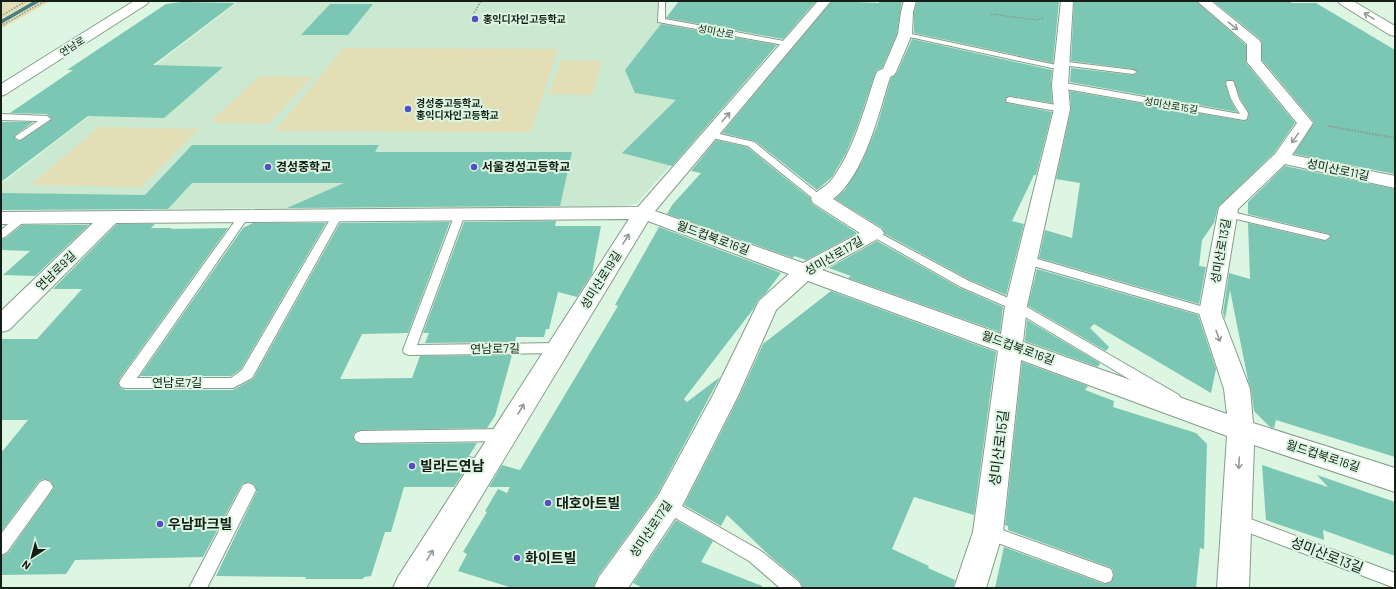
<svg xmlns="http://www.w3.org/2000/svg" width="1396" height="589" viewBox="0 0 1396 589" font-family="Barlow,'Noto Sans KR',sans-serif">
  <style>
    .built { fill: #cae9d0 }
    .green { fill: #e4deb7 }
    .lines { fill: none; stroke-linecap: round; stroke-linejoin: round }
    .stream { fill: #468083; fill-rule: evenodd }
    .building { fill: #7cc6b4 }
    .service-casing { stroke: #859c8a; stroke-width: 2 }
    .minor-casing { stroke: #859c8a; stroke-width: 2 }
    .tertiary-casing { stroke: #859c8a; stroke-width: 2 }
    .path-far1 { stroke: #889b8c; stroke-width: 1.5; stroke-dasharray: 1.5 1.5; stroke-linecap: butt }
    .path { stroke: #889b8c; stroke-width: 2; stroke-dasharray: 1.5 1.5; stroke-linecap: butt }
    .service { fill: #fff; fill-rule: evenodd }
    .minor { fill: #fff; fill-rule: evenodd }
    .tertiary { fill: #fff; fill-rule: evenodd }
    .oneway { stroke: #969a97 }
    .poi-dot { fill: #554dc5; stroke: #dcf6e1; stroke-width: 1.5 }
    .labels { text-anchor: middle; stroke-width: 4; stroke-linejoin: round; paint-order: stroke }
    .far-poi-label { font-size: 10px; font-weight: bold; fill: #151e17; stroke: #dcf6e1; text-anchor: start }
    .far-street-label { font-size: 10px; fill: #151e17; stroke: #dcf6e1 }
    .poi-label { font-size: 12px; font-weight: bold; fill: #151e17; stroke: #dcf6e1; text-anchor: start }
    .street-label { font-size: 12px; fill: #151e17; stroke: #dcf6e1 }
    .near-street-label { font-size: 14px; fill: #151e17; stroke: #dcf6e1 }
    .near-poi-label { font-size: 14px; font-weight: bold; fill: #151e17; stroke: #dcf6e1; text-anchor: start }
  </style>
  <rect width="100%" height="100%" fill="#dcf6e1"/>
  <path class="built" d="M239 1H658L657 22 770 43 774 48 637 203 628 206 1 210V184Z"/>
  <g class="green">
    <path d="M1 1H51L1 29Z"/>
    <path d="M343 48 558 49 531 132 275 131Z"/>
    <path d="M562 60 602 61 592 95 549 94Z"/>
    <path d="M260 76 313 77 268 124 210 122Z"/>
    <path d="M99 127 199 129 141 187 30 185Z"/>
  </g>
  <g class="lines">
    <path class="stream" d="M34 1H41L1 24V20Z"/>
  </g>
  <g class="building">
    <path d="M679 1H816L783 39 666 18Z"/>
    <path d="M832 1 879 3V1H902L897 34 882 68 877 70 875 74 857 127 846 153 832 177 817 190 755 141 722 133Z"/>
    <path d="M917 1H1059L1053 63 914 33V12Z"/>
    <path d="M1074 1H1196L1246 45V63L1295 123 1274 153 1218 207 1214 223 1202 240 1199 266 1206 267 1199 304 1039 258 1045 230 1072 238 1080 183 1056 179 1071 109 1070 91 1244 121 1248 119 1249 113 1240 98 1233 80H1227L1225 83 1230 99 1237 112 1070 82 1071 68 1133 75 1138 73 1133 69 1071 61Z"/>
    <path d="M1213 1H1289L1292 3H1316L1395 50V174L1294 154 1314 122 1262 60V43L1260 39Z"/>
    <path d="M182 2 235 3 153 65 223 67 164 118 88 116 1 182V122H33L14 136 16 140 20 141 52 119 47 114 10 113 73 70H67L166 4Z"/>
    <path d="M330 4H373L348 35H301Z"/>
    <path d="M661 24 777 45 672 166 622 153 676 100 635 93 625 70Z"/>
    <path d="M912 39 1052 70 1051 85 1052 103 1010 96 1007 97 1005 99 1007 103 1052 112 1036 175H1034L1012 221 1024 224 1006 295 970 280 885 234 882 228 835 199 845 190 863 160 877 126 891 78 897 73Z"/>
    <path d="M716 140 747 147 810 198 812 204 857 233 806 260 794 256 793 258 667 214 672 205 701 173 691 171Z"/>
    <path d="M192 145H379L375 152H572L560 206 287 208 344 183H192L168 209 1 210V193L145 195Z"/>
    <path d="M1285 166 1395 189V457L1276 420 1274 428 1270 427 1254 411 1251 389 1248 380 1230 290 1225 319 1223 313 1229 273 1250 279 1248 223 1325 241 1331 237 1329 234 1248 214V202Z"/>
    <path d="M556 221 555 226H601L592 274 577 297 558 292 549 329H546L544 337H516L515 342 425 343 429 333H423L464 222Z"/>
    <path d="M450 222 408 333 362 334 340 379 412 378 420 356 512 355 495 416 487 428 361 430 355 432 353 436 355 442 361 444 477 443 469 456 474 457 454 487H404L391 532H385L371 576 364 577 363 579H305L306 577 216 576 257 491 254 484 249 482 242 484 203 557 75 560 66 574 1 575V556L8 553 54 488 51 481 44 479 39 481 1 532V453L28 420H1V339H37L82 289H53L117 224H155L151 228H172L170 229 228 228 120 378 118 382 120 388 126 390H233L253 379 340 223Z"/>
    <path d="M253 223H326L241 369 231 376H140L243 228Z"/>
    <path d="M22 225H89L35 276 3 275 30 251 1 250V239L6 238Z"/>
    <path d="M659 227 781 273 765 294 758 300 754 308 684 399 687 402 720 377 657 495 598 576 593 588H512L458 571 467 554 463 552 487 512 485 511 498 489 507 493 510 487H489L502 465 520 470 618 306 615 305Z"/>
    <path d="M877 241 960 288 1003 307 1000 332 848 278 851 276 829 268Z"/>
    <path d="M1037 269 1198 315 1216 369 1211 393 1094 324 1090 328 1109 347 1106 351 1028 306Z"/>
    <path d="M831 291 996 352 974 515 914 497 892 549 929 566 928 568 955 580 953 588H803L800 581 772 558 727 515 721 526 684 505 739 397 763 344Z"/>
    <path d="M1027 320 1100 363 1098 367 1025 341Z"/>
    <path d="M1022 362 1088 386 1085 390 1114 401 1113 407 1196 433 1207 444 1204 549 1200 548 1196 588H995L1004 547 1104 584 1111 582 1114 575 1112 568 1008 530V526L1005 525Z"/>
    <path d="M1262 465 1328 487 1317 475 1395 502V556L1323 530 1324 540 1266 520Z"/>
    <path d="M676 520 713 541 701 562 762 586V588H643L633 583Z"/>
  </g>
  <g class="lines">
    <g class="service-casing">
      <g id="service">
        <path d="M659 1H665V19L789 42 793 44 789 46 658 22Z"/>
        <path d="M902 32 1061 66 1065 68 1061 70 905 36 901 34Z"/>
        <path d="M1059 61 1133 70 1137 72 1133 74 1062 65H1059Z"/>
        <path d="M1227 81H1233L1234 83 1239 99 1248 113 1247 119 1244 120 1060 88 1056 85 1060 82 1240 114 1231 99 1226 83Z"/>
        <path d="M1010 97 1062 106 1066 109 1062 112 1007 102 1006 100 1007 98Z"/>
        <path d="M1 114 47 116 51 119 20 140 17 139 15 137 17 135 38 121 1 120Z"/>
        <path d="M711 132 754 142 825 199 824 201H816L748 146 708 137 706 135Z"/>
        <path d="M460 211 465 214 417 345 558 343 563 345 564 348 563 351 558 353 409 355 404 353 403 350 455 214Z"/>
        <path d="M1228 211 1329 235 1330 237 1325 240 1224 216 1223 214Z"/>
        <path d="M244 213 249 216 137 378H231L242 370 332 216 333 214H341L342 216 252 378 233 388H126L121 387 119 383 121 379 240 214Z"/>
        <path d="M22 215 27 218 26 220 5 237 1 238V230L18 216Z"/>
        <path d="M874 230 969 281 1020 303 1179 395 1181 399 1179 403 1174 404 1169 403 1012 309 961 287 870 235 869 233 870 231Z"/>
        <path d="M1027 256 1214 310 1216 313 1214 316 1210 317 1023 263 1021 260 1023 257Z"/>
        <path d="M504 429 509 431 511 435 509 439 504 441 361 443 356 441 354 437 356 433 361 431Z"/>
        <path d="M45 480 50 482 53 487 50 492 7 552 1 555V534L40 482Z"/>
        <path d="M248 483 253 485 256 490 207 588H189L243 485Z"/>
        <path d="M668 498 761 551 799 582 802 588H780L749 561 662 510 660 505 662 500Z"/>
        <path d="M1237 514 1395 573V588L1231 526 1229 521 1231 516Z"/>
        <path d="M988 525 1111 569 1113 575 1111 581 1105 583 982 537 980 532 982 527Z"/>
      </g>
    </g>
    <g class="minor-casing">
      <g id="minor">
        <path d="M818 1H831L655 211 803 263 860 233 813 203 811 199C816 190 827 187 833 178 855 147 864 109 876 74L878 71 883 69 898 34 901 12 904 1H916L913 12 912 34 896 72 894 75 890 77C879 113 864 176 833 199L881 229 884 233 881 237 822 270 1001 334 1005 306 1054 109 1052 85 1061 1H1073L1068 85 1070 109 1027 306 1023 342 1227 414 1224 389 1199 313 1219 207 1275 154 1297 123 1247 62V44L1197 1H1211L1259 40 1261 43V61L1313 123 1292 155 1395 176V188L1285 164 1238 209 1221 313 1250 389 1253 423 1395 468V492L1254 445 1249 588H1217L1227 436 1021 360 1003 532 986 588H954L973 532 998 351 808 281 776 310 738 396 678 514 628 588H594L599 577 658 496 713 395 759 301 789 274 648 221 426 588H393L398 577 629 219 116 223 9 330 1 332V311L93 223 1 224V212L638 207Z"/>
        <path d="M1338 1H1353L1395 26V36L1390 35 1340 4Z"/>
      </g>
    </g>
    <g class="tertiary-casing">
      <path id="tertiary" d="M134 1H149L147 4 6 94 1 96V84Z"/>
    </g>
    <g class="path-far1">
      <path d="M474 13 481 1"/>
      <path d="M991 14 1037 20 1043 18"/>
      <path d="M1 16 26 1"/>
      <path d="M1 26 45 1"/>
    </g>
    <path class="path" d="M1328 126 1395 138"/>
    <use href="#service" class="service"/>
    <use href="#minor" class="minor"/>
    <use href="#tertiary" class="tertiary"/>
  </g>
  <defs><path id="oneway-shaft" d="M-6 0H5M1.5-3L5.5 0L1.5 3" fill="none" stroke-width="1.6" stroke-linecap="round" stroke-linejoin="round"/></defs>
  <g class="oneway">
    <use href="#oneway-shaft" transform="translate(1369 16) rotate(-149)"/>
    <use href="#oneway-shaft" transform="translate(1233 26) rotate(39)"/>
    <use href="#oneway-shaft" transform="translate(726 117) rotate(-49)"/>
    <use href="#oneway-shaft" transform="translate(1295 138) rotate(125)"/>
    <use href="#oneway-shaft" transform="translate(626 239) rotate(-58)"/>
    <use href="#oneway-shaft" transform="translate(1218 336) rotate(71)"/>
    <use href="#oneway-shaft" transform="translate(521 409) rotate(-59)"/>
    <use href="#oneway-shaft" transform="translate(1239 463) rotate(93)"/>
    <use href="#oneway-shaft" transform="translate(430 555) rotate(-58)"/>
  </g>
  <g class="poi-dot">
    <circle cx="475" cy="19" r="4"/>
    <circle cx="408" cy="109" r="4"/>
    <circle cx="268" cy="167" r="4"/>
    <circle cx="474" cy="167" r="4"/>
    <circle cx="412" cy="466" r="4"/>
    <circle cx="548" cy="503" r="4"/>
    <circle cx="160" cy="524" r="4"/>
    <circle cx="517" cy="558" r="4"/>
  </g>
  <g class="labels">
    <g class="far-poi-label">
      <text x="483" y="23">홍익디자인고등학교</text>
      <text x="416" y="107">경성중고등학교,<tspan x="416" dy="12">홍익디자인고등학교</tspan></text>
    </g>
    <g class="far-street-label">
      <text transform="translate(716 31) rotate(11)" y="4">성미산로</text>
      <text transform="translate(72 46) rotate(-32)" y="4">연남로</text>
      <text transform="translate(1171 105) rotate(10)" y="4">성미산로15길</text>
    </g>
    <g class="poi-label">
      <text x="276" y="171">경성중학교</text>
      <text x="482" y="171">서울경성고등학교</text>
    </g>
    <g class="street-label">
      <text transform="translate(1338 170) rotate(12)" y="4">성미산로11길</text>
      <text transform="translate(713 238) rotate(20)" y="4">월드컵북로16길</text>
      <text transform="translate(1221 251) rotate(-80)" y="4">성미산로13길</text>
      <text transform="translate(834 256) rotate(-30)" y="4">성미산로17길</text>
      <text transform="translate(56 271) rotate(-44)" y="4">연남로9길</text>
      <text transform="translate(601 280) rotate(-58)" y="4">성미산로19길</text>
      <text transform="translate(1018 348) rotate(20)" y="4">월드컵북로16길</text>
      <text transform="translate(495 349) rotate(-1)" y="4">연남로7길</text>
      <text x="177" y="387">연남로7길</text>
      <text transform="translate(1323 456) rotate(18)" y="4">월드컵북로16길</text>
      <text transform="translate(651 529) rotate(-56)" y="4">성미산로17길</text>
    </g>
    <g class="near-street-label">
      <text transform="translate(999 448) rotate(-83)" y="5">성미산로15길</text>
      <text transform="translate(1327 555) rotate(21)" y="5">성미산로13길</text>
    </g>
    <g class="near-poi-label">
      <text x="420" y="471">빌라드연남</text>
      <text x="556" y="508">대호아트빌</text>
      <text x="168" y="529">우남파크빌</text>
      <text x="525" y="563">화이트빌</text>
    </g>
  </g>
  <rect width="1396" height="589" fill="none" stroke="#151e17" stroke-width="4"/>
  <g transform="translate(32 557) rotate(216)" stroke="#dcf6e1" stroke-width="3" paint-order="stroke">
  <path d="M0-3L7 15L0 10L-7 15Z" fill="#151e17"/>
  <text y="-6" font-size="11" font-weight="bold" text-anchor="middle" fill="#151e17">N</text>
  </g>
</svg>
